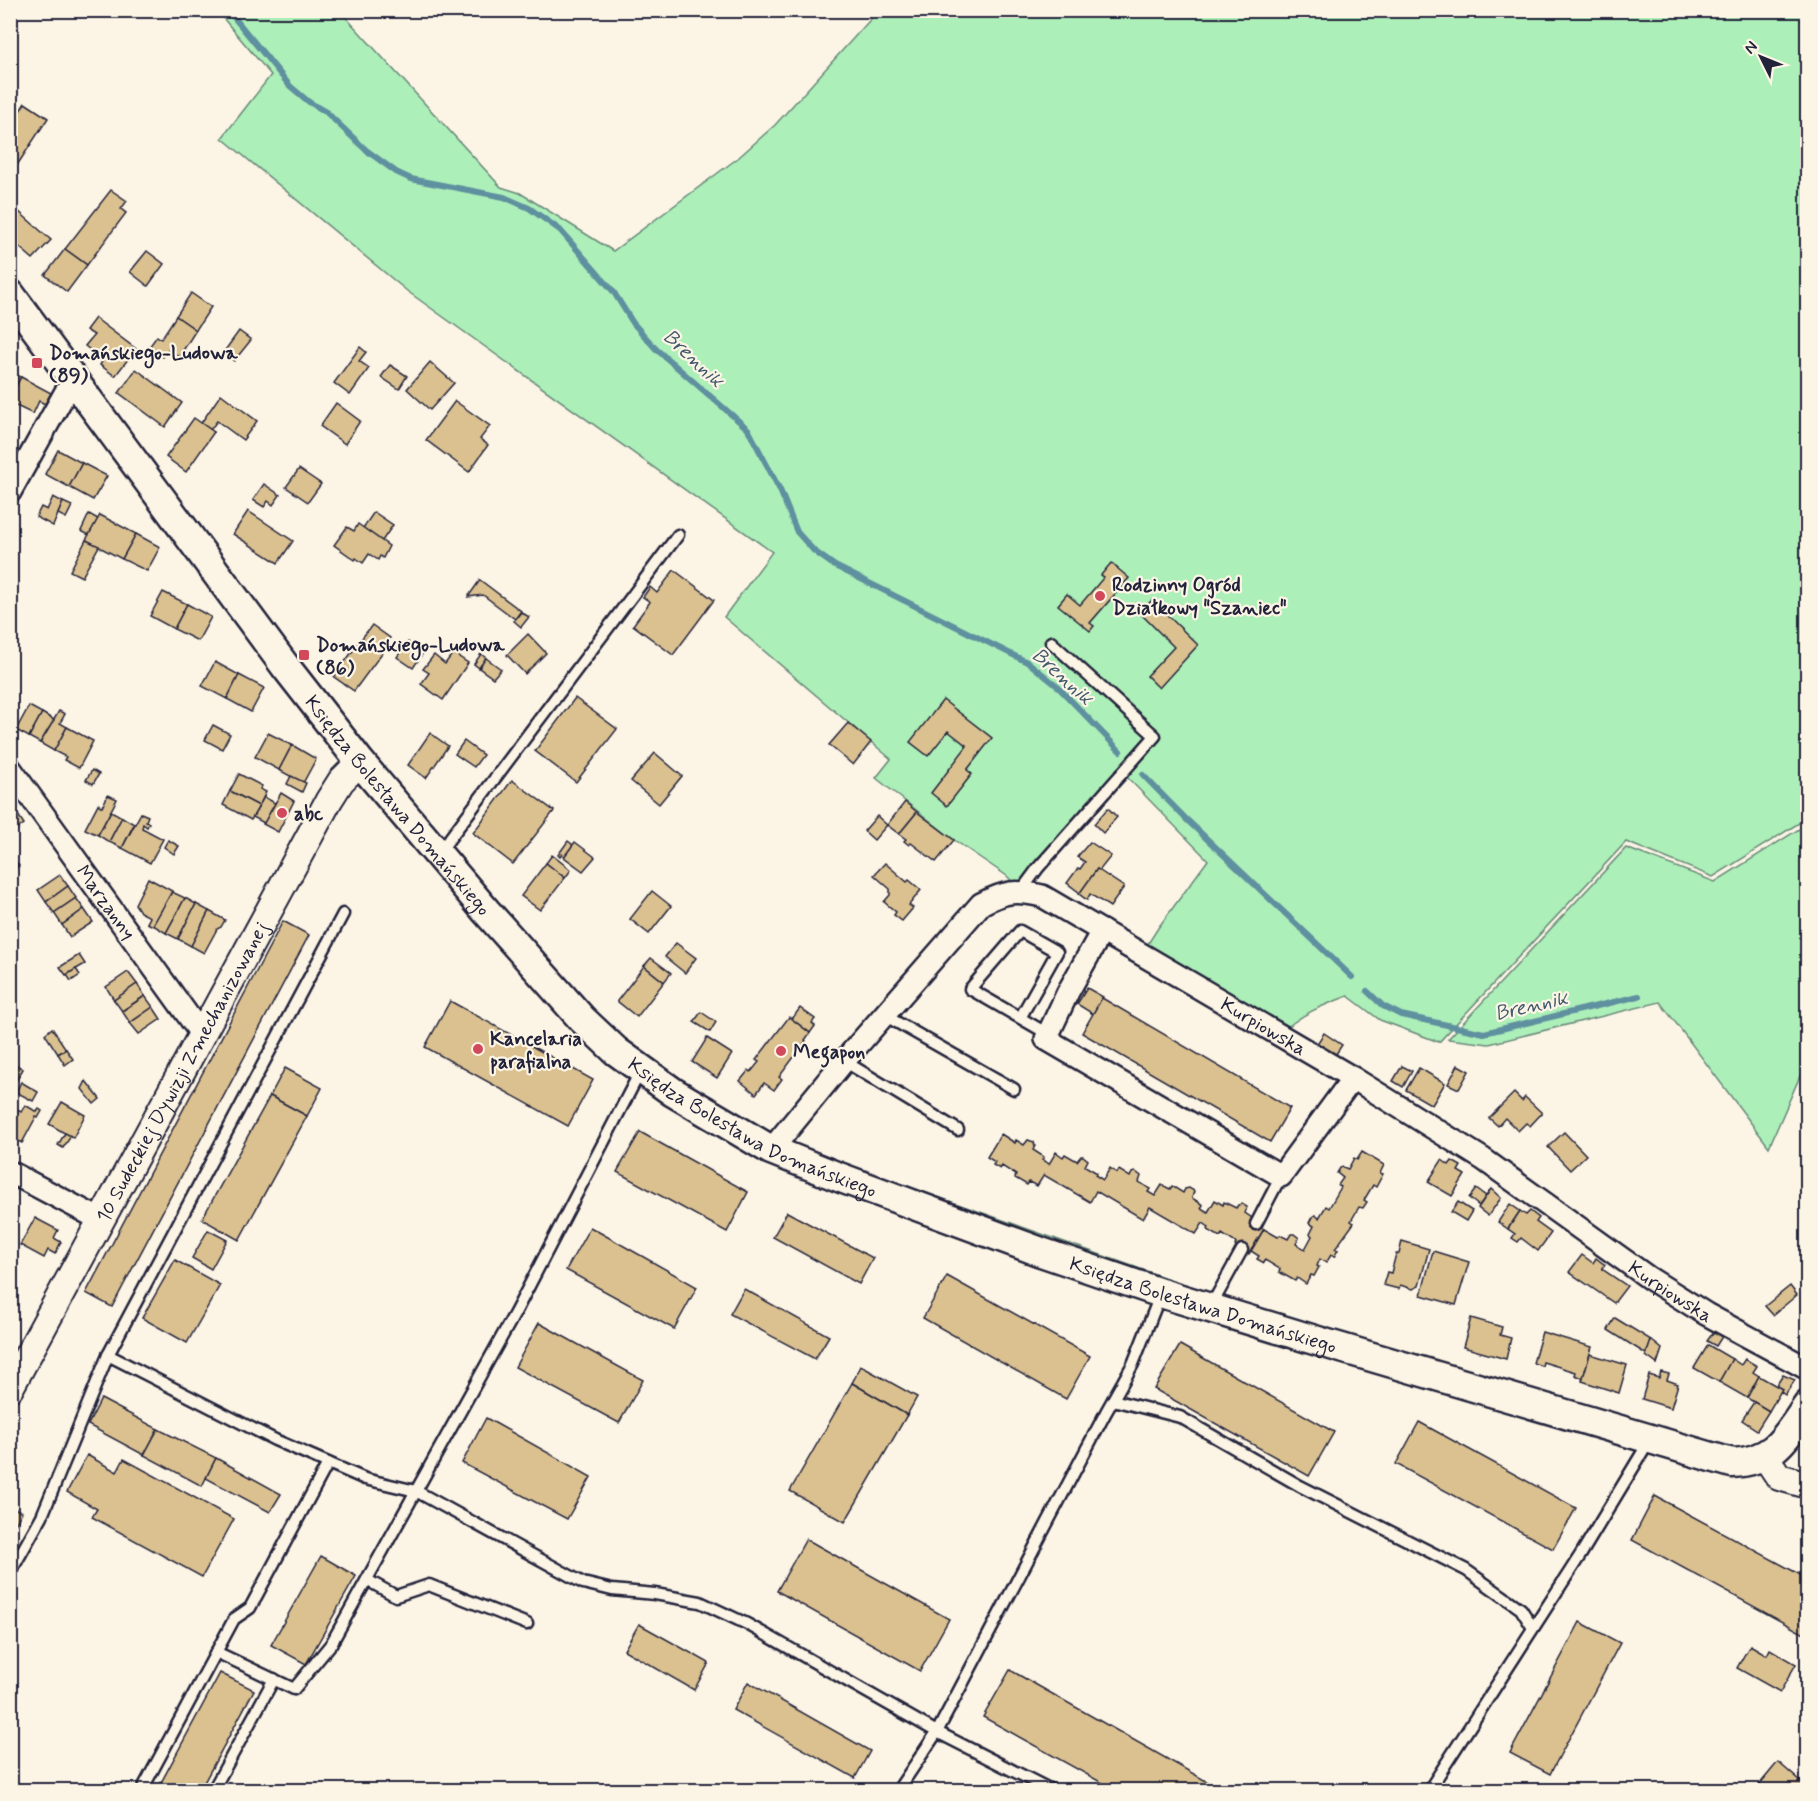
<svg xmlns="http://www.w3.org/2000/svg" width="1818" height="1801" viewBox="0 0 1818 1801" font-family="Mynerve,sans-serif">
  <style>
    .green { fill: #adefb8; stroke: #68887a; stroke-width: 1.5 }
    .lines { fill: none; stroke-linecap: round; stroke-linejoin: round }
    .stream { stroke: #5f909f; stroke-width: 6 }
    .building { fill: #dbc190; stroke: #22223b; stroke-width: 1.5 }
    .service-casing { stroke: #22223b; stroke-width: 15 }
    .minor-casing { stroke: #22223b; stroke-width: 26 }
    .tertiary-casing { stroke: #22223b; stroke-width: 30 }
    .secondary-casing { stroke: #22223b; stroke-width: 33 }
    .service { stroke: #fcf5e5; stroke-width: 10 }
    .minor { stroke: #fcf5e5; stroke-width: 21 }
    .tertiary { stroke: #fcf5e5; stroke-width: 26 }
    .secondary { stroke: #fcf5e5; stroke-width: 28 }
    .poi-dot { fill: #d1495b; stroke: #fcf5e5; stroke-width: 2 }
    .labels { text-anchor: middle; stroke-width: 4.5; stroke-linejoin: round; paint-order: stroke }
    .poi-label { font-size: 20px; font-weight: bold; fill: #22223b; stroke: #fcf5e5; text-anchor: start }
    .street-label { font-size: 20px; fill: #22223b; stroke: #fcf5e5 }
    .water-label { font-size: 21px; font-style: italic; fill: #41596d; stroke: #fcf5e5 }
  </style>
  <rect width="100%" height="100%" fill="#fcf5e5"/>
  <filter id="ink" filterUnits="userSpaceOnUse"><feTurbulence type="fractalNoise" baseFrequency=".0167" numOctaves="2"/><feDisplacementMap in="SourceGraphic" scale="12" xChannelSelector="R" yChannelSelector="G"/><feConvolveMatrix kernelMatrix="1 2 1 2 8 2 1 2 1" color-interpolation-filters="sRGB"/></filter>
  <g filter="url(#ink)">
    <g class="green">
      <path d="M217 11H340L501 187 520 193 613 251 738 158 775 125 878 11H1807V818L1713 877 1626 842 1439 1042 1380 1020 1348 996C1321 1006 1300 1014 1279 1035L1142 953 1158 928 1208 860 1123 773 1021 891 1007 876 954 840 876 778 891 759 724 617 772 552 407 291 222 138 271 75Z"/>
      <path d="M1807 824V1060L1769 1147 1660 1002 1489 1044 1448 1039 1626 848 1715 882Z"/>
      <path d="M828 1158 1203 1291 1193 1293Z"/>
    </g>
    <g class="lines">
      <g class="stream">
        <path d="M228 10 290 86 309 102 326 112 366 150 396 172 411 179 504 197 529 208 560 230 613 291 633 323 656 349 748 429 780 490 797 532 814 551 835 566 1029 663 1056 685 1120 751"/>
        <path d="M1143 775 1186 819 1352 977"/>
        <path d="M1367 991 1383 1006 1401 1015 1484 1033 1639 996"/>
      </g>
    </g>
    <g class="building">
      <path d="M25 103 48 118 10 176V126Z"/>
      <path d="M111 190 127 201 121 209 126 213 87 265 65 249Z"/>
      <path d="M10 204 17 210 10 217Z"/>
      <path d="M17 210 51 240 33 259 10 239V217Z"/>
      <path d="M65 249 87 265 67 292 45 275Z"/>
      <path d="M147 251 164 264 148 286 130 272Z"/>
      <path d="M191 293 211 307 196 330 176 316Z"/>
      <path d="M176 316 196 330 179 357 168 350 163 357 149 347 157 336 161 339Z"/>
      <path d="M95 318 136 349 115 376 100 365 103 360 85 346 94 335 86 330Z"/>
      <path d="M239 331 251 340 234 361 223 353Z"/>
      <path d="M360 347 366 352 359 361 369 368 350 395 334 383Z"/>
      <path d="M430 362 454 383 430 410 407 389Z"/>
      <path d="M390 365 407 376 399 389 381 377Z"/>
      <path d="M136 369 182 403 165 427 119 393Z"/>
      <path d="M10 371 21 377 10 397Z"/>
      <path d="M21 377 51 393 45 404 39 401 33 414 10 403V397Z"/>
      <path d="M221 394 257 421 243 440 217 421 210 430 201 423Z"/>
      <path d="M455 401 490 426 480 439 488 445 469 472 426 440Z"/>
      <path d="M336 403 360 421 345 444 320 426Z"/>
      <path d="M194 418 214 432 186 472 166 457Z"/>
      <path d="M58 450 82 463 69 487 45 474Z"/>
      <path d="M82 463 107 476 93 500 69 487Z"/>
      <path d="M299 469 321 484 308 502 286 487Z"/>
      <path d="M264 484 280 495 273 505 268 501 264 507 253 500Z"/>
      <path d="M53 497 63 502 53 526 36 517 41 507 47 510Z"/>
      <path d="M63 502 72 506 66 518 58 514Z"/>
      <path d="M248 511 293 541 278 563 233 534Z"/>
      <path d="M374 512 393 525 382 541 363 528Z"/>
      <path d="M89 514 98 519 89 535 81 531Z"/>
      <path d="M100 515 136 534 122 559 86 540Z"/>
      <path d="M358 524 389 546 383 558 380 556 378 560 369 554 363 563 356 558 355 560 334 545 347 527 354 531Z"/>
      <path d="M136 534 160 547 147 571 122 559Z"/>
      <path d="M86 540 99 546 82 577 70 571Z"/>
      <path d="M1111 563 1129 578 1090 623 1094 626 1090 631 1058 605 1067 594 1080 605 1104 577 1101 575Z"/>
      <path d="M674 570 714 600 673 655 633 625 650 602 643 597 650 587 657 593Z"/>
      <path d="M480 580 521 611 515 619 483 595 468 597Z"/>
      <path d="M163 592 187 604 174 629 150 616Z"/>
      <path d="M1152 600 1198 645 1159 688 1147 676 1174 647 1140 613Z"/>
      <path d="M187 604 211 617 198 641 174 629Z"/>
      <path d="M521 612 529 617 521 627 514 621Z"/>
      <path d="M372 625 390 638 381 652 362 638Z"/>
      <path d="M528 634 546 653 525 674 507 655Z"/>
      <path d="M362 638 382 653 354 691 334 677Z"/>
      <path d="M408 642 423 653 413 668 397 657Z"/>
      <path d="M453 653 468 663 443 700 421 684 429 673 423 669 434 655 445 664Z"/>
      <path d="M481 654 486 658 479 668 474 664Z"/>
      <path d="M486 658 501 669 493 678 479 668Z"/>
      <path d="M215 662 239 675 227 699 202 686Z"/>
      <path d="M239 675 264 688 251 712 227 699Z"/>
      <path d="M575 698 617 729 576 782 535 751Z"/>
      <path d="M943 700 992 738 967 770 972 774 947 806 931 793 967 746 948 731 928 756 910 742Z"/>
      <path d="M29 706 42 713 29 737 16 730Z"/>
      <path d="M59 711 65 714 60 723 67 727 54 751 40 743Z"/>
      <path d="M42 713 54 720 40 743 29 737Z"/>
      <path d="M848 723 871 742 853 765 829 745Z"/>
      <path d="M213 725 230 734 222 749 205 740Z"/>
      <path d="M67 727 93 741 79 768 64 760 66 757 54 751Z"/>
      <path d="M268 733 292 745 279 770 255 757Z"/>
      <path d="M430 733 448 746 426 778 408 765Z"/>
      <path d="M464 741 483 755 474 767 455 754Z"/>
      <path d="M292 745 316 759 303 783 279 770Z"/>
      <path d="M655 753 682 776 659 804 631 781Z"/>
      <path d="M92 770 99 774 93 784 86 780Z"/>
      <path d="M239 774 262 786 260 789 266 792 259 806 230 791Z"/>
      <path d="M291 776 306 783 302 792 287 784Z"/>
      <path d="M512 780 554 811 513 864 473 833Z"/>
      <path d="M230 791 259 806 251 820 223 805Z"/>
      <path d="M281 793 294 801 278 832 263 824Z"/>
      <path d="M108 795 117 799 98 835 85 829 98 804 102 807Z"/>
      <path d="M264 797 275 803 264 823 253 817Z"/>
      <path d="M905 802 917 812 899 834 887 825Z"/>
      <path d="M10 803 16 812 10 816Z"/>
      <path d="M1108 808 1117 817 1103 833 1094 824Z"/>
      <path d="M111 811 122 817 109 842 98 835Z"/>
      <path d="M16 812 24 824 10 834V816Z"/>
      <path d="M917 812 954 840 936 862 911 843 909 845 904 841 906 839 899 834Z"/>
      <path d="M141 813 148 816 146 821 149 823 147 827 143 824 142 828 163 839 150 863 122 848Z"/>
      <path d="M877 816 887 825 874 840 864 831Z"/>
      <path d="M122 817 134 824 122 848 109 842Z"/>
      <path d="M168 840 179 846 174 854 164 847Z"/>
      <path d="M568 841 573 845 564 857 562 854 560 857 558 855Z"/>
      <path d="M575 842 595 857 583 871 564 857Z"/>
      <path d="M1090 842 1111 856 1099 871 1097 869 1080 893 1067 883 1078 868 1080 869 1085 862 1077 857Z"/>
      <path d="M10 855 19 866 10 873Z"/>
      <path d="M552 855 571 870 565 878 546 863Z"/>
      <path d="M546 863 565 878 540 910 521 896Z"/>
      <path d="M885 863 907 882 909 880 921 890 909 905 913 908 902 921 894 915 896 912 884 902 890 895V889L874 875Z"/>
      <path d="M1097 869 1124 887 1110 907 1090 894 1087 900 1079 894Z"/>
      <path d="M60 875 68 886 46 902 38 890Z"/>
      <path d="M148 878 172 891 153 926 147 923 150 917 140 912 135 904Z"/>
      <path d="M68 886 76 898 54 913 46 902Z"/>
      <path d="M652 891 671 906 649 934 630 919Z"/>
      <path d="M172 892 185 898 166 933 153 925Z"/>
      <path d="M76 898 84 909 62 925 54 913Z"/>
      <path d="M185 898 196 904 178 939 166 933Z"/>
      <path d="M196 904 209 911 191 946 178 939Z"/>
      <path d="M84 909 93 922 70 937 62 925Z"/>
      <path d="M209 911 225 920 221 927 217 929 204 953 191 946Z"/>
      <path d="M283 921 309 935 112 1307 86 1293Z"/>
      <path d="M676 943 696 958 685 973 665 957Z"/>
      <path d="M79 955 85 964 66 975 60 967Z"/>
      <path d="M651 958 671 973 664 982 644 966Z"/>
      <path d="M644 966 664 982 637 1017 617 1001Z"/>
      <path d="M76 969 80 975 71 981 67 975Z"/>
      <path d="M128 972 137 984 114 1000 106 987Z"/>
      <path d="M137 984 145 996 122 1011 114 1000Z"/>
      <path d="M1087 988 1103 997 1093 1014 1077 1004Z"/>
      <path d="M145 996 153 1007 130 1023 122 1011Z"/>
      <path d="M1102 998 1290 1108 1270 1142 1082 1033Z"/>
      <path d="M450 1001 593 1080 568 1126 425 1047Z"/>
      <path d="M153 1007 161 1019 139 1034 130 1023Z"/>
      <path d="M800 1008 815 1019 812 1023 815 1026 810 1033 792 1019Z"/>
      <path d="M701 1012 716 1022 710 1032 694 1022Z"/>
      <path d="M789 1017 810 1033 805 1040 806 1041 779 1077 782 1079 774 1090 764 1083 756 1094 740 1081 749 1070 751 1072 759 1062 756 1060Z"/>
      <path d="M52 1028 66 1049 58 1054 45 1034Z"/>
      <path d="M1324 1033 1342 1045 1334 1057 1316 1045Z"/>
      <path d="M707 1038 732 1054 717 1078 692 1062Z"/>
      <path d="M66 1049 73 1059 65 1065 58 1054Z"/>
      <path d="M15 1064 23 1069 11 1089 10 1073Z"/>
      <path d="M1458 1065 1469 1071 1459 1089 1448 1084Z"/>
      <path d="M1402 1066 1412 1071 1403 1087 1393 1081Z"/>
      <path d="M285 1068 322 1088 307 1116 270 1096Z"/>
      <path d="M1419 1068 1445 1083 1432 1105 1406 1090Z"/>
      <path d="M86 1081 100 1099 94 1104 82 1089Z"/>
      <path d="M21 1082 38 1092 33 1101 16 1092Z"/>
      <path d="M1514 1093 1522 1101 1525 1097 1542 1113 1530 1126 1526 1123 1518 1131 1505 1118 1498 1126 1489 1118Z"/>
      <path d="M270 1096 307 1116 239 1240 202 1219Z"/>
      <path d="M62 1102 85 1115 73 1138 49 1124Z"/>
      <path d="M25 1105 37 1112 39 1109 42 1111 38 1118 36 1117 22 1143 10 1137V1106L21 1112Z"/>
      <path d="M640 1132 748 1192 727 1232 617 1172Z"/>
      <path d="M1564 1132 1586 1155 1570 1170 1548 1147Z"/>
      <path d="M65 1133 71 1136 63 1148 58 1145Z"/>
      <path d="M1001 1134 1015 1143 1016 1140 1024 1145 1028 1140 1034 1142 1035 1146 1033 1150 1044 1157 1042 1160 1049 1164 1056 1152 1063 1157 1065 1154 1077 1161 1081 1156H1083L1088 1160 1085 1166 1097 1173 1095 1175 1103 1180 1110 1168 1117 1173 1119 1170 1130 1177 1132 1173 1136 1172 1141 1176 1139 1182 1150 1189 1148 1192 1155 1196 1162 1185 1170 1189 1172 1186 1183 1193 1185 1189 1189 1188 1194 1191 1192 1198 1203 1205 1201 1208 1208 1212 1215 1200 1223 1205 1224 1202 1236 1208 1238 1205 1242 1204 1247 1207 1245 1213 1252 1218 1250 1221 1264 1229 1249 1254 1235 1246 1236 1243 1222 1234 1220 1237 1208 1230 1209 1227 1203 1223 1196 1234 1150 1207 1143 1219 1096 1191 1090 1202 1044 1175 1037 1186 1029 1182 1027 1185 1015 1178 1016 1175 1002 1166 1000 1169 993 1165 995 1162 987 1157Z"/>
      <path d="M1362 1152 1384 1165 1380 1173 1383 1174 1376 1187 1373 1185 1364 1200 1367 1202 1363 1208 1359 1207 1351 1221 1354 1223 1335 1249 1338 1250 1334 1257 1331 1255 1326 1263 1320 1259 1317 1266 1319 1267 1314 1276 1311 1275 1306 1284 1297 1278 1295 1281 1279 1272 1280 1269 1265 1260 1264 1263 1257 1259 1259 1256 1251 1251 1264 1229 1278 1237 1280 1235 1288 1239 1291 1234H1294L1299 1238 1296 1244 1305 1249 1312 1236 1310 1234 1314 1226 1309 1223 1312 1217 1315 1215 1319 1218 1326 1206 1329 1208 1341 1187 1338 1185 1343 1178 1337 1173 1340 1168 1343 1167 1348 1169 1354 1158 1357 1160Z"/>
      <path d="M1442 1160 1449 1165 1452 1161 1461 1166 1458 1171 1465 1175 1452 1196 1428 1182Z"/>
      <path d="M1476 1189 1486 1196 1479 1206 1469 1198Z"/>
      <path d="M1491 1189 1501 1198 1488 1216 1478 1208Z"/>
      <path d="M1458 1202 1472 1211 1466 1221 1451 1212Z"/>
      <path d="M1510 1204 1520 1211 1508 1229 1498 1222Z"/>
      <path d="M1520 1211 1526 1215 1530 1211 1539 1218 1536 1222 1551 1233 1538 1251 1521 1238 1518 1242 1512 1238 1515 1234 1508 1229Z"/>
      <path d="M787 1212 873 1258 859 1284 773 1237Z"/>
      <path d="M35 1218 58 1230 54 1238 61 1242 55 1254 48 1250 44 1258 20 1245Z"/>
      <path d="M590 1227 697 1287 674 1329 566 1270Z"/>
      <path d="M208 1230 227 1240 211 1269 192 1258Z"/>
      <path d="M1402 1241 1429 1249 1419 1286 1413 1289 1400 1285 1399 1289 1383 1285 1387 1272 1391 1273 1396 1254H1399Z"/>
      <path d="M1433 1251 1469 1262 1456 1305 1421 1295Z"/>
      <path d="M1582 1255 1593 1263 1596 1258 1605 1265 1602 1269 1627 1286 1614 1303 1569 1272Z"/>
      <path d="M175 1260 220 1285 187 1343 142 1318Z"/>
      <path d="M947 1276 1090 1356 1066 1399 923 1318Z"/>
      <path d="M1790 1286 1797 1295 1773 1315 1765 1306Z"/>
      <path d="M744 1289 829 1336 815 1359 730 1314Z"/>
      <path d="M1471 1318 1502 1327 1500 1335 1511 1338 1506 1359 1463 1347Z"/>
      <path d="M1615 1318 1651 1340 1646 1354 1608 1330Z"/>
      <path d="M539 1323 643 1380 619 1423 515 1367Z"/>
      <path d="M1715 1330 1723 1335 1716 1346 1707 1341Z"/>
      <path d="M1542 1332 1592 1347 1583 1378 1575 1375 1576 1372 1543 1362 1542 1366 1533 1363Z"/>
      <path d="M1651 1340 1662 1349 1657 1364 1646 1356Z"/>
      <path d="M1180 1345 1334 1432 1309 1476 1154 1389Z"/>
      <path d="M1708 1345 1732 1359 1719 1382 1694 1368Z"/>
      <path d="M1590 1354 1627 1365 1619 1393 1582 1381Z"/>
      <path d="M1732 1359 1741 1365 1745 1359 1757 1366 1753 1372 1759 1376 1747 1398 1719 1382Z"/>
      <path d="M861 1366 917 1397 907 1415 852 1383Z"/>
      <path d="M1661 1372 1669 1374 1667 1380 1678 1384 1671 1408 1642 1399 1649 1375 1659 1378Z"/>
      <path d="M1783 1375 1795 1380 1785 1395 1781 1392 1782 1389 1776 1386Z"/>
      <path d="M1759 1376 1782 1389 1769 1411 1747 1398Z"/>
      <path d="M852 1383 907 1415 845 1522 790 1491Z"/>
      <path d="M101 1399 158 1429 144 1455 88 1425Z"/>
      <path d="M1754 1402 1769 1411 1757 1430 1742 1420Z"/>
      <path d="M486 1418 591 1477 567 1519 462 1463Z"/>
      <path d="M1419 1422 1576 1508 1553 1549 1396 1464Z"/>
      <path d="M158 1429 216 1458 202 1486 144 1455Z"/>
      <path d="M87 1455 117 1472 124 1459 234 1519 202 1577 92 1517 97 1509 67 1492Z"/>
      <path d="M216 1458 281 1494 270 1512 206 1478Z"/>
      <path d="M1655 1496 1808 1579V1636L1632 1540Z"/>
      <path d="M10 1506 22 1512 10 1533Z"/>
      <path d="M806 1539 949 1619 920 1671 777 1591Z"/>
      <path d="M321 1556 356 1576 306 1664 271 1645Z"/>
      <path d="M1580 1622 1620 1643 1550 1774 1510 1753Z"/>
      <path d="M639 1624 709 1663 694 1690 624 1650Z"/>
      <path d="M1750 1645 1767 1655 1770 1649 1796 1664 1780 1692 1737 1668Z"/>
      <path d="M1010 1670 1222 1790H1115L983 1717Z"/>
      <path d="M220 1673 254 1690 200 1790H157Z"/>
      <path d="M748 1682 870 1751 855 1778 733 1710Z"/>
      <path d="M1778 1762 1808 1788 1807 1790H1765L1759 1785Z"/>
    </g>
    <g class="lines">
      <g class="service-casing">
        <g id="service">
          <path d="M438 854 678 535"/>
          <path d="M1021 891 1038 868 1155 736 1051 642"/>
          <path d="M884 1015 1014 1089"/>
          <path d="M1020 1018 1057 952 1020 931 970 989 1048 1034"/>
          <path d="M844 1061 958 1130"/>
          <path d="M641 1070 515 1313 416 1491 583 1583 612 1590 655 1594 700 1602 747 1624 937 1732 1106 1412 1133 1364 1161 1293"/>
          <path d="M1256 1224 1281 1176"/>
          <path d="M1210 1308 1242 1250"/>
          <path d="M1113 1400 1180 1417 1300 1486 1466 1570 1521 1609 1533 1628"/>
          <path d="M10 1573 42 1516 108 1355"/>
          <path d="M367 1580 396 1596 429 1585 527 1624"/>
          <path d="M216 1652 294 1689 331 1644 416 1491 365 1479 275 1440 108 1355 343 914"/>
          <path d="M142 1790 234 1619 250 1608 328 1463"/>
          <path d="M213 1790 274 1679"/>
          <path d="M898 1790 937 1732 1051 1790"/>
          <path d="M1429 1790 1581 1554 1650 1440"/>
        </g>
      </g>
      <g class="minor-casing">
        <g id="minor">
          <path d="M10 492 65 393 76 383"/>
          <path id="s1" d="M10 768 202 1035"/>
          <path d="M1102 931 1068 992 1046 1039 1281 1176 1353 1078"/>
          <path id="s2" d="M771 1150 844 1061 981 904C1005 891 1016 890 1042 896L1353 1078 1483 1159 1649 1278 1706 1314 1808 1369"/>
          <path d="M10 1172 101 1220"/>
        </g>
      </g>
      <g class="tertiary-casing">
        <g id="tertiary">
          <path id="s3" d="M10 1388 329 800 341 781 360 762"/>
          <path d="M1765 1456 1779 1477 1808 1485"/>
        </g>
      </g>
      <g class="secondary-casing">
        <g id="secondary">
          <path id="s4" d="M10 294 285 666 360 762 486 911 582 1019 616 1051 673 1092 771 1150 836 1176 1041 1252 1161 1293 1321 1342 1732 1463C1775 1461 1785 1438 1808 1405"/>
        </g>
      </g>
      <use href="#service" class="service"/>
      <use href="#minor" class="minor"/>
      <use href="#tertiary" class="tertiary"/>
      <use href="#secondary" class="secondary"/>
    </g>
  </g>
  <g class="poi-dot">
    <rect x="31" y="357" width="12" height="12" rx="3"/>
    <circle cx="1100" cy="596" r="6"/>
    <rect x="298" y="649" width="12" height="12" rx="3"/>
    <circle cx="282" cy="813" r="6"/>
    <circle cx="478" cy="1049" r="6"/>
    <circle cx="781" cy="1051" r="6"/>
  </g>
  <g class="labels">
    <g class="poi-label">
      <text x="49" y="359">Domańskiego-Ludowa<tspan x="49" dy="23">(89)</tspan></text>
      <text x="1112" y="591">Rodzinny Ogród<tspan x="1112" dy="23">Działkowy "Szaniec"</tspan></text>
      <text x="316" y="651">Domańskiego-Ludowa<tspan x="316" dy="23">(86)</tspan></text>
      <text x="294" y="820">abc</text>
      <text x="490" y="1045">Kancelaria<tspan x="490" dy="23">parafialna</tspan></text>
      <text x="793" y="1058">Megapon</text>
    </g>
    <g class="street-label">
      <text dy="7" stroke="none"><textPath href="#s4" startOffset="642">Księdza Bolesława Domańskiego</textPath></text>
      <text dy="7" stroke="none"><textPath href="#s1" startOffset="165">Marzanny</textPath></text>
      <text dy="7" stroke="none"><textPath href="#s2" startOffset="644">Kurpiowska</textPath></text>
      <text dy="7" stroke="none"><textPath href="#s3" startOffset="360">10 Sudeckiej Dywizji Zmechanizowanej</textPath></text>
      <text dy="7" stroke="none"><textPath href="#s4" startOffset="1128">Księdza Bolesława Domańskiego</textPath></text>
      <text dy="7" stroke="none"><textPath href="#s2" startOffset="1130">Kurpiowska</textPath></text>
      <text dy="7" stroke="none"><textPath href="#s4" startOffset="1614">Księdza Bolesława Domańskiego</textPath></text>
    </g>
    <g class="water-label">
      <text transform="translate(694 358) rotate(43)" y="7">Brennik</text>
      <text transform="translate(1063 676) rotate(42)" y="7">Brennik</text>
      <text transform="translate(1531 1005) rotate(-13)" y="7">Brennik</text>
    </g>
  </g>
  <rect width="1818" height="1801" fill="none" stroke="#fcf5e5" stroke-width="36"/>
  <rect x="18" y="18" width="1782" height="1765" fill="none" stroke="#22223b" stroke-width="2" filter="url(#ink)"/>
  <g transform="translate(1761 57) rotate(313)" stroke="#fcf5e5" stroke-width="4.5" paint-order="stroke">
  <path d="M0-4.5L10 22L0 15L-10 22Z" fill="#22223b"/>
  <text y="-9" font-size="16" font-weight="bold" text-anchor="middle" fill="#22223b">N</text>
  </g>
</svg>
